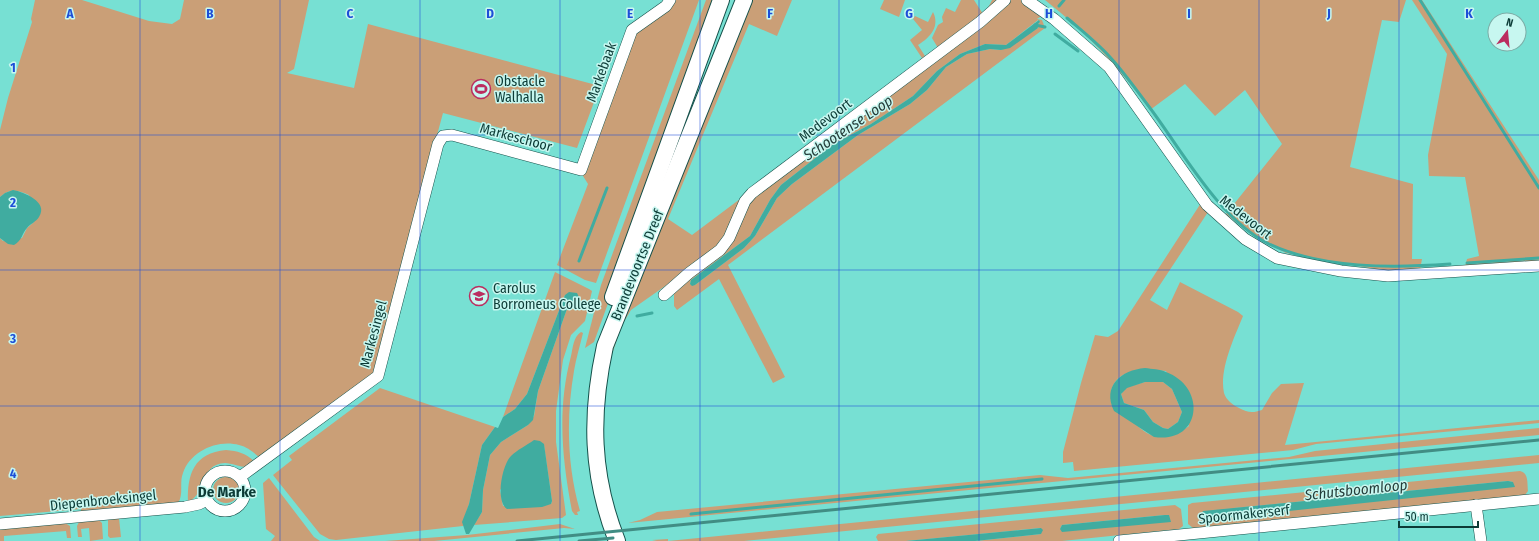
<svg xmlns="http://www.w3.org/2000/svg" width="1539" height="541" viewBox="0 0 1539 541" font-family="'Fira Sans Condensed',sans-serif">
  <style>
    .green { fill: #ca9f77; fill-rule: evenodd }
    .water { fill: #40aca0; fill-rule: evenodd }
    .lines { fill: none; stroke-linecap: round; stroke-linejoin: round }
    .stream { stroke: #40aca0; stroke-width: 3 }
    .street-casing { stroke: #15504a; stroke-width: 12 }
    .secondary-casing { stroke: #15504a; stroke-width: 18 }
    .street { stroke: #fff; stroke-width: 11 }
    .secondary { stroke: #fff; stroke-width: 16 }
    .rail { stroke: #418d84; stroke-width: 3 }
    .grid { fill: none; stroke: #1d4ed8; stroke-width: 1; stroke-opacity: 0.55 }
    .labels { text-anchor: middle; stroke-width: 3; stroke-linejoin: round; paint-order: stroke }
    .street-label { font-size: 14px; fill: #0c3b36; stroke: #c7f7f0 }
    .poi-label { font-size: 14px; fill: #0c3b36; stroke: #c7f7f0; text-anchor: start }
    .water-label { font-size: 15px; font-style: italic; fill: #253d3a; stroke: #c7f7f0 }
    .neighbourhood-label { font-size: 15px; font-weight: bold; fill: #0c3b36; stroke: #c7f7f0 }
    .grid-label { font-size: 13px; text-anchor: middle; font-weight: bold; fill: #1d4ed8; stroke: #c7f7f0; stroke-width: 3; stroke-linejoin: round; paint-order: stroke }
  </style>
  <rect width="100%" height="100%" fill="#77e0d3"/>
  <g class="green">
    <path d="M35 0H82L149 21 172 24 180 19 184 0H309L294 69 287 73 354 88 368 24 600 86 577 148 443 113 373 373 260 458C254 453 248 447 239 445 218 439 190 451 183 473 179 483 184 494 178 503L81 513V509L0 516V238L3 241 22 238 27 228 34 222 29 195C18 190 9 188 0 197V130L8 98 32 22 31 19Z"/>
    <path d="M675 0H699L596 283 585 280 557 265 588 184 583 176 634 36Z"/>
    <path d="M706 0H718L594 342 585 348 601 285Z"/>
    <path d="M746 0H792L777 36 749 24 668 219 692 235 752 190 729 232 715 251 631 310 622 325 612 354V333Z"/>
    <path d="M884 0H905L899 17 880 9Z"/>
    <path d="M961 0H974L983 14 988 8 992 0H1021L1043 15 1037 19 1042 20 1045 28 728 265 785 377 773 383 719 279 677 310 674 306V291L719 254 752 197 938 48 932 38 938 25 943 22 942 17 946 8 955 12ZM1038 20 1040 22 1037 25 1038 28 1001 50 990 49 967 54 946 67 927 90 910 104 858 135 792 184 777 198 755 236 744 248 695 285 690 284 691 280 750 236 770 200 781 185 832 145 871 124 913 96 937 71 960 54 985 44 1006 45Z"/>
    <path d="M1045 0H1406L1399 22 1382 20 1350 167 1413 184 1412 259H1422L1420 270H1381L1286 253 1252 235 1226 214 1282 144 1245 90 1215 116 1185 84 1150 110C1120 68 1086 32 1045 0Z"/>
    <path d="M1412 0H1422L1539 180V261L1465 267 1467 259 1479 256 1465 177 1429 176 1428 155 1447 54Z"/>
    <path d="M933 12C940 26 931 37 918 45L925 56 922 58 910 40 922 30 913 19 915 16 928 22Z"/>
    <path d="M1201 203 1208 212 1150 300 1167 310 1180 282 1238 312 1243 316C1234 338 1219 370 1224 393 1226 400 1233 405 1239 408 1248 413 1253 413 1262 410L1272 393 1281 384 1304 383 1285 445 1539 420V423L1316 444 1293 450 1074 471 1073 462 1063 463V452L1081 383 1095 335 1108 337 1118 331ZM1141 369 1166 371 1189 426C1148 455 1133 420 1111 391 1116 375 1126 373 1141 369Z"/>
    <path d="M555 272 589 289 592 291 585 321 571 335 563 360 556 411V442L566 515 562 518 474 525 482 512 483 490 490 455 501 442 528 425 534 416 538 391 568 306 570 302 580 299 565 295 527 394 515 409 503 417ZM544 445 552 501 551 504 503 506 500 490Z"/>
    <path d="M581 332 583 333C580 346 576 358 574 371 566 417 567 466 580 511L577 512 578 515H575L572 511C562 459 557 409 571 356 573 348 573 337 581 332Z"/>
    <path d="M1145 382H1163L1172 389 1182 412 1178 422 1168 429 1163 428 1153 422 1144 410 1124 403 1121 394 1127 387Z"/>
    <path d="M380 388 495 427 482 445 469 504 463 522V526L336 540 329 539 320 534 273 475 292 460 289 456Z"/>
    <path d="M1539 428V435L628 523 640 520 657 512 1040 475 1068 478 1289 457 1315 451Z"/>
    <path d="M226 450C238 451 245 453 254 461L247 467C239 467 232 463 225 463 199 464 207 494 188 502 187 474 194 453 226 450Z"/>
    <path d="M1539 455V463L744 541H657L652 540 668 539V541Z"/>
    <path d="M1520 471C1529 473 1527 483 1528 491L1525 495 1193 528 1188 524V505L1192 503ZM1508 481 1513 482 1203 511Z"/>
    <circle cx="226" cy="490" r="13"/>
    <path d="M269 478 314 537 320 541H271L275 536 266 529 263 483Z"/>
    <path d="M1175 505 1181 509 1183 526 1179 529 1062 541H975L1041 534 1040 528 906 541H878L876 537 878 534ZM1165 515H1169L1060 529 1062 525Z"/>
    <path d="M119 518 121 537 110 538 108 536V520Z"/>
    <path d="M99 520 102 523 103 539 90 541 89 528 81 529 82 537H78L77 526 79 522Z"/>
    <path d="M65 523 70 526 71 538H67L66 531 4 536V541H0V529Z"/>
    <path d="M560 524 575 529 564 528 434 541H385L467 535Z"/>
  </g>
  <g class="water">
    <path d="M1039 20 1040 22 1037 25 1038 28 1010 48 1001 50 990 49 967 54 946 67 927 90 910 104 858 135 792 184 777 198 755 236 744 248 695 285 692 286 690 284 691 280 750 236 770 200 781 185 832 145 871 124 913 96 937 71 960 54 985 44 1006 45Z"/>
    <path d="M13 190C24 192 49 202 39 217 36 222 30 224 27 228 22 233 22 241 14 245L8 244 0 238V197L5 193Z"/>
    <path d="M569 292 577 293 580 299 570 302 568 306 538 391 533 420 528 425 501 442 490 455 483 490 482 512 469 534H466L462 522 469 504 482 445 495 427 498 428 503 417 515 409 527 394 565 295Z"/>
    <path d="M1145 368C1152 369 1160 369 1166 372 1207 387 1202 444 1154 437L1114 411C1102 386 1121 370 1145 368ZM1145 382H1163L1172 389 1182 412 1178 422 1168 429 1163 428 1153 422 1144 410 1124 403 1121 394 1127 388Z"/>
    <path d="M534 440 540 441 544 444 552 501 551 504 542 507 507 509C495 501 502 465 511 456 517 450 527 445 534 440Z"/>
    <path d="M1508 481 1513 482 1515 487 1204 520 1200 516 1203 511Z"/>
    <path d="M1165 515H1169L1171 522 1062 532 1060 529 1062 525Z"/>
    <path d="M1041 528 1043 530 1041 534 975 541H906Z"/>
  </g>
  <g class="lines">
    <g class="stream">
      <path d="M1420 0 1539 188"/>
      <path d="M1059 6 1064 0"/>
      <path d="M1067 18C1081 30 1096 42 1109 56 1124 72 1137 91 1150 108 1183 152 1219 219 1269 244 1322 269 1393 268 1450 264"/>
      <path d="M1035 25 1045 27"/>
      <path d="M1055 34 1078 51"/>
      <path d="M579 261 607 188"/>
      <path d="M1467 263 1539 258"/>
      <path d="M637 316 652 313"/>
      <path d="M691 514 1042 479"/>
    </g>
    <g class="street-casing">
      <g id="street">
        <path d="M1027 0 1054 19 1109 67 1207 205 1245 239 1277 258 1341 271 1388 276 1539 266"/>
        <path d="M664 295 689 273 720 250 729 238 745 201 752 193 980 22 1005 0"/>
        <circle cx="225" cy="491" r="20"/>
        <path d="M240 477 378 376 438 144 443 136 452 135 581 170 632 30 666 6 670 0"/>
        <path d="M1476 505 1481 541"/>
        <path d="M0 524 185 507 199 504 207 500"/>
        <path d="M1119 541 1539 499"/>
      </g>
    </g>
    <g class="secondary-casing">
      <g id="secondary">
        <path d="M613 297 721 0"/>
        <path d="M617 541C591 475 590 415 605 346L744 0"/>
      </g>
    </g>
    <use href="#street" class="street"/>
    <use href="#secondary" class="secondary"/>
    <g class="rail">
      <path d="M517 541 1539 440"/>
      <path d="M579 541 613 538"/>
    </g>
  </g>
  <path class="grid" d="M140 0V541M280 0V541M420 0V541M560 0V541M700 0V541M839 0V541M979 0V541M1119 0V541M1259 0V541M1399 0V541M0 135H1539M0 270H1539M0 406H1539"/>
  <defs>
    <g id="stadium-ring" transform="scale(1)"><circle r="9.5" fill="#c7f7f0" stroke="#bb2d5f" stroke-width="1.5"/><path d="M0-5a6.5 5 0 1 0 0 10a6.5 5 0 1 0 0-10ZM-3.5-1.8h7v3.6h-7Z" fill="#bb2d5f"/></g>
    <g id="school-ring" transform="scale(1)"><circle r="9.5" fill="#c7f7f0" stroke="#bb2d5f" stroke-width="1.5"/><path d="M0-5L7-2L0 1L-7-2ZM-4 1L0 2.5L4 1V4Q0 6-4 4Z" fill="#bb2d5f"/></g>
  </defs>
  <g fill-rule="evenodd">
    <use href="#stadium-ring" x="481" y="89"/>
    <use href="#school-ring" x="479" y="296"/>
  </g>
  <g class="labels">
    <g class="street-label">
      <text transform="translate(601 72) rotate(-70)" y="5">Markebaak</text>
      <text transform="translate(825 120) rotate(-37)" y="5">Medevoort</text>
      <text transform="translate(516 137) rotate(15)" y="5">Markeschoor</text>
      <text transform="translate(1246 217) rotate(38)" y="5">Medevoort</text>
      <text transform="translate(637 265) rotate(-68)" y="5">Brandevoortse Dreef</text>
      <text transform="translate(373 334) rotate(-75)" y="5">Markesingel</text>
      <text transform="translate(103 500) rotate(-6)" y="5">Diepenbroeksingel</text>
      <text transform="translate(1244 514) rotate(-6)" y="5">Spoormakerserf</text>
    </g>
    <g class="poi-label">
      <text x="495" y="86">Obstacle<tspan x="495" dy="16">Walhalla</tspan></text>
      <text x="493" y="293">Carolus<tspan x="493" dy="16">Borromeus College</tspan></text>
    </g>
    <g class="water-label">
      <text transform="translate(848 128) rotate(-34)" y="5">Schootense Loop</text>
      <text transform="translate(1356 490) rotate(-6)" y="5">Schutsboomloop</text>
    </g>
    <g class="neighbourhood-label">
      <text x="227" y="497">De Marke</text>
    </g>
  </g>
  <g class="grid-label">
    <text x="70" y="18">A</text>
    <text x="210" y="18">B</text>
    <text x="350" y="18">C</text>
    <text x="490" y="18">D</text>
    <text x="630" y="18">E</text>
    <text x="770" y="18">F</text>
    <text x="909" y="18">G</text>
    <text x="1049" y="18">H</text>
    <text x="1189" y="18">I</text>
    <text x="1329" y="18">J</text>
    <text x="1469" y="18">K</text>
    <text x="13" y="72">1</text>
    <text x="13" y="207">2</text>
    <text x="13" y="343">3</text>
    <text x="13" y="478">4</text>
  </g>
  <g transform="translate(1507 32) rotate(16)"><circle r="19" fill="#c7f7f0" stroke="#7caca6"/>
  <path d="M0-3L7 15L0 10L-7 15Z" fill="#bb2d5f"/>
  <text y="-6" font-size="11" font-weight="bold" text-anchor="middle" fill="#0c3b36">N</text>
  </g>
  <path d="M1399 521v6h79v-6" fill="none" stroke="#0c3b36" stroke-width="2"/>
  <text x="1405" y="521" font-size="12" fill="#0c3b36" stroke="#c7f7f0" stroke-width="3" paint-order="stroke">50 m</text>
</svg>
